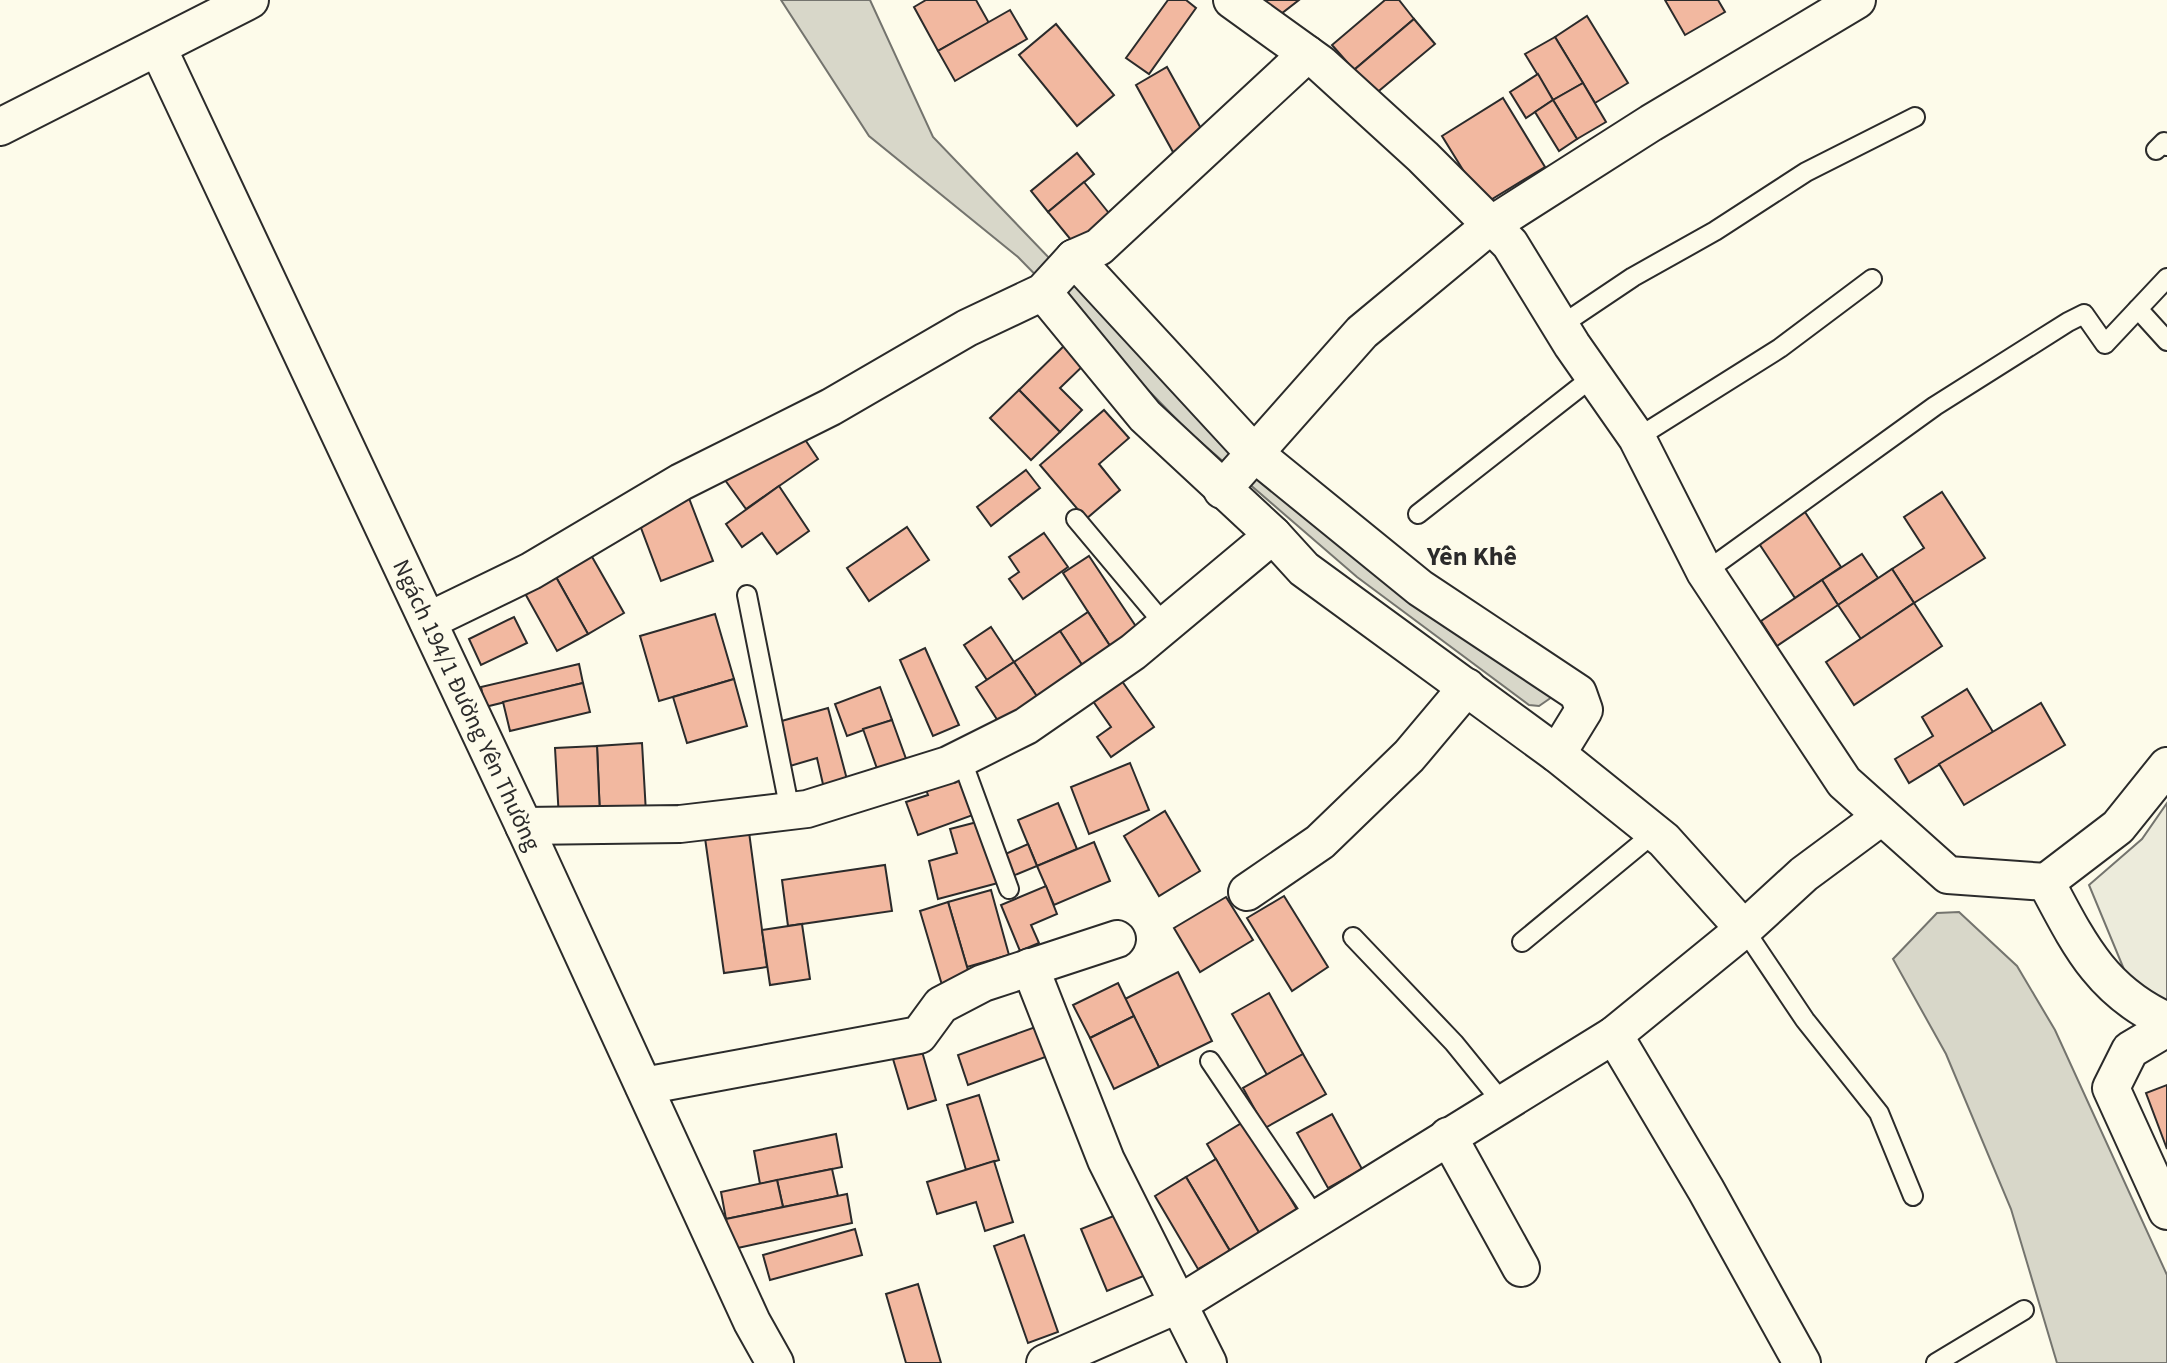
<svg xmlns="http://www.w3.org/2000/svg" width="2167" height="1363" viewBox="0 0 2167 1363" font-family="'Source Sans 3',sans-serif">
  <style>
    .green { fill: #ecebdb; stroke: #74746e; stroke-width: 2 }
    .water { fill: #d8d7c9; stroke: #74746e; stroke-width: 2 }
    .building { fill: #f2b8a0; stroke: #2b2b2b; stroke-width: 2 }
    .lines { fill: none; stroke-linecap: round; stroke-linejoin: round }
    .lane-casing { stroke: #2b2b2b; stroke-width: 22 }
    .street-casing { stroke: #2b2b2b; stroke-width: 40 }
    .lane { stroke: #fdfbea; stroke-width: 18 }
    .street { stroke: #fdfbea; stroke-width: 36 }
    .labels { text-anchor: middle; stroke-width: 6; stroke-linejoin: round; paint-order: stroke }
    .street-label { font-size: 24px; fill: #2b2b2b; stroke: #fdfbea }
    .neighbourhood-label { font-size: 26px; font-weight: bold; fill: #2b2b2b; stroke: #fdfbea }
  </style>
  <rect width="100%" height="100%" fill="#fdfbea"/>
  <path class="green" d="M2167 803V1001L2140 1008 2089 885 2142 839Z"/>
  <g class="water">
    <path d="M781 0H870L933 137 1219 435 1552 697 1539 706 1529 705 1357 577 1189 432 1018 257 869 136Z"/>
    <path d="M1959 912 2017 966 2055 1030 2167 1275V1363H2057L2011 1209 1946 1054 1893 959 1937 913Z"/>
  </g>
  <g class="building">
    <path d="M926 0H976L989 23 938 51 914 7Z"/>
    <path d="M1168 0H1186L1196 8 1149 74 1126 58Z"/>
    <path d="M1264 0H1299L1277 17Z"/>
    <path d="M1385 0H1399L1414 19 1354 70 1332 45Z"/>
    <path d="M1665 0H1718L1725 12 1685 35Z"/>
    <path d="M1010 10 1027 39 955 81 938 51Z"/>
    <path d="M1587 16 1628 83 1595 103 1555 37Z"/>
    <path d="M1414 19 1435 44 1374 95 1354 70Z"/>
    <path d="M1056 24 1114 95 1077 126 1019 55Z"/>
    <path d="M1555 37 1583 83 1553 100 1525 54Z"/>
    <path d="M1167 67 1204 134 1173 152 1136 85Z"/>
    <path d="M1538 74 1553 100 1526 118 1510 92Z"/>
    <path d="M1583 83 1606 122 1577 139 1553 100Z"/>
    <path d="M1503 98 1545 167 1484 204 1442 136Z"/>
    <path d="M1553 100 1577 139 1559 151 1535 112Z"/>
    <path d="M1077 153 1094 174 1048 212 1031 191Z"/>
    <path d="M1084 182 1112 217 1076 246 1048 212Z"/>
    <path d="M1071 339 1090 359 1060 388 1082 410 1060 432 1019 390Z"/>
    <path d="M1019 390 1060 432 1031 460 990 418Z"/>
    <path d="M1104 410 1129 438 1099 464 1120 490 1086 519 1040 465Z"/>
    <path d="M798 429 818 459 746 509 725 480Z"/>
    <path d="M1026 470 1040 488 991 526 977 507Z"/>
    <path d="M779 486 809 531 777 554 762 533 742 547 726 524Z"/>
    <path d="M1942 492 1985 558 1914 603 1892 569 1924 548 1904 517Z"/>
    <path d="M687 493 713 561 661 581 635 512Z"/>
    <path d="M1803 509 1841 567 1795 598 1756 539Z"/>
    <path d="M907 527 929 560 869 601 847 568Z"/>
    <path d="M1044 533 1068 567 1023 599 1009 579 1019 572 1009 557Z"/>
    <path d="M583 541 624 613 588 634 547 561Z"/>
    <path d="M1862 554 1878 578 1838 605 1822 580Z"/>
    <path d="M1089 556 1139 631 1112 649 1063 573Z"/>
    <path d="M547 561 588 634 557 651 517 579Z"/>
    <path d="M1892 569 1914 603 1861 639 1838 605Z"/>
    <path d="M1822 580 1838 605 1777 646 1761 621Z"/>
    <path d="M1914 603 1942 646 1854 705 1826 662Z"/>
    <path d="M1088 612 1112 649 1084 668 1060 631Z"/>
    <path d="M715 614 734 679 659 701 640 636Z"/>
    <path d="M514 617 527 643 481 665 469 639Z"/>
    <path d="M991 627 1014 662 987 680 964 645Z"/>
    <path d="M1060 631 1084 668 1038 698 1014 662Z"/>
    <path d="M925 648 959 725 933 736 900 660Z"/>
    <path d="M1014 662 1038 698 1000 724 976 687Z"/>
    <path d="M579 664 583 683 485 707 481 687Z"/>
    <path d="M1117 674 1154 727 1111 757 1097 737 1111 727 1088 694Z"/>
    <path d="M734 679 747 726 687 743 673 697Z"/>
    <path d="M583 683 590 712 510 731 503 702Z"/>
    <path d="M880 687 892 720 847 736 835 704Z"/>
    <path d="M1967 689 1993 732 1909 783 1895 759 1933 736 1922 717Z"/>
    <path d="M2041 703 2065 745 1964 805 1939 764Z"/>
    <path d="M828 708 849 787 825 793 817 758 790 766 778 722Z"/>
    <path d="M892 720 909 767 880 777 863 729Z"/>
    <path d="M642 743 646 813 600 816 597 746Z"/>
    <path d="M597 746 600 816 559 819 555 748Z"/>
    <path d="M1130 763 1149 810 1089 834 1071 787Z"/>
    <path d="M957 765 973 815 918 835 906 802 928 795 921 776Z"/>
    <path d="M1058 803 1077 849 1037 866 1018 820Z"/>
    <path d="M1165 811 1200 871 1159 896 1124 836Z"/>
    <path d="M981 821 998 883 938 899 929 861 957 853 950 829Z"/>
    <path d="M749 832 767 967 724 973 705 838Z"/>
    <path d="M1094 842 1110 881 1054 905 1037 866Z"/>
    <path d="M1028 844 1037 866 1010 877 1001 856Z"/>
    <path d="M885 865 892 911 788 926 782 880Z"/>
    <path d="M1046 886 1057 914 1031 925 1039 943 1020 951 1001 905Z"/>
    <path d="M991 890 1009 955 967 967 948 902Z"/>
    <path d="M1284 896 1328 967 1292 991 1247 918Z"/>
    <path d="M1226 897 1253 940 1200 972 1174 928Z"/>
    <path d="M948 902 970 977 942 985 920 911Z"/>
    <path d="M802 924 810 979 770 985 762 930Z"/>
    <path d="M1178 972 1212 1041 1159 1067 1125 999Z"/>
    <path d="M1118 983 1134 1016 1090 1038 1073 1005Z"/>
    <path d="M1269 993 1303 1054 1267 1075 1232 1014Z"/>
    <path d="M1134 1016 1159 1067 1114 1089 1090 1038Z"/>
    <path d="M1041 1025 1051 1055 968 1085 958 1055Z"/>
    <path d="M919 1041 936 1100 908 1109 890 1049Z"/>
    <path d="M1303 1054 1326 1094 1265 1128 1243 1088Z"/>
    <path d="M2167 1085V1149L2146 1093Z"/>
    <path d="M979 1095 999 1160 966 1170 947 1105Z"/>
    <path d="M1332 1114 1362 1169 1328 1188 1297 1133Z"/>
    <path d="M1245 1121 1299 1213 1261 1236 1207 1144Z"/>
    <path d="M836 1134 842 1167 760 1184 754 1151Z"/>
    <path d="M1216 1159 1261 1236 1232 1254 1186 1177Z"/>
    <path d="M994 1161 1013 1222 985 1231 976 1202 937 1214 927 1182Z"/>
    <path d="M832 1169 838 1196 783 1207 777 1180Z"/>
    <path d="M1186 1177 1230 1251 1198 1269 1155 1196Z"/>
    <path d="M777 1180 783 1207 726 1219 721 1192Z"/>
    <path d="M847 1194 852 1223 733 1249 726 1219Z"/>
    <path d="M1121 1213 1146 1275 1107 1291 1081 1229Z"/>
    <path d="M855 1229 862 1255 770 1280 763 1255Z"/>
    <path d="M1024 1235 1058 1332 1028 1343 994 1246Z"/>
    <path d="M918 1284 941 1363H906L886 1294Z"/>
  </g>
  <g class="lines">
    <g class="lane-casing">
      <g id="lane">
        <path d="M2156 150 2164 142 2167 146"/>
        <path d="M2138 309 2167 341"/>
        <path d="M1560 326 1633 277 1715 231 1806 172 1915 117"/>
        <path d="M1637 438 1780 348 1872 279"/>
        <path d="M1418 514 1594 376"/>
        <path d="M1076 519 1165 625"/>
        <path d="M1705 572 1935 406 2068 322 2084 314 2105 344 2167 278"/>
        <path d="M747 595 790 811"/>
        <path d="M961 758 1009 889"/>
        <path d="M1744 929 1805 1020 1879 1113 1913 1196"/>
        <path d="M1353 937 1454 1043 1502 1102"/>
        <path d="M1522 942 1654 833"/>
        <path d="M1210 1061 1316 1218"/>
        <path d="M1936 1363 2024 1310"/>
      </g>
    </g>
    <g class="street-casing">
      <g id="street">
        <path d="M1232 0 1321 64 1423 157 1510 244 1572 345 1637 438 1705 572 1844 782 1948 875 2046 882 2118 827 2167 766"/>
        <path d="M158 48 524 826 752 1322 775 1363"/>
        <path d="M0 127 250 0"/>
        <path d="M1074 258 1254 453 1420 588 1578 693 1584 710 1557 754"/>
        <path d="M1043 292 1145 416 1273 535 1304 569 1557 754 1664 840 1744 929"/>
        <path d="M1222 490 1362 332 1491 225 1651 123 1857 0"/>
        <path d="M428 621 531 571 681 482 831 407 967 328 1043 292 1074 258 1099 247 1307 54"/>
        <path d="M524 826 680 824 807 809 948 765 1026 726 1133 652 1273 535"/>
        <path d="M2046 882C2079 944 2101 991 2167 1021"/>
        <path d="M1247 892 1320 842 1409 756 1467 687"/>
        <path d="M1030 967 1106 1160 1208 1363"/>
        <path d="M2167 1028 2130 1050 2111 1088 2167 1211"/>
        <path d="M1614 1035 1706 1190 1802 1363"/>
        <path d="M644 1086 919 1035 941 1005 983 983 1117 939"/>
        <path d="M1448 1136 1521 1268"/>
        <path d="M1045 1363 1177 1305 1614 1035 1744 929 1804 874 1881 817"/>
      </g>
    </g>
    <use href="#lane" class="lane"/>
    <use href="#street" class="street"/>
  </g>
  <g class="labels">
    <g class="street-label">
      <text transform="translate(467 705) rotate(65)" y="8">Ngách 194/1 Đường Yên Thường</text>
    </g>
    <g class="neighbourhood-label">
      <text x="1472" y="565">Yên Khê</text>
    </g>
  </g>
</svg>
